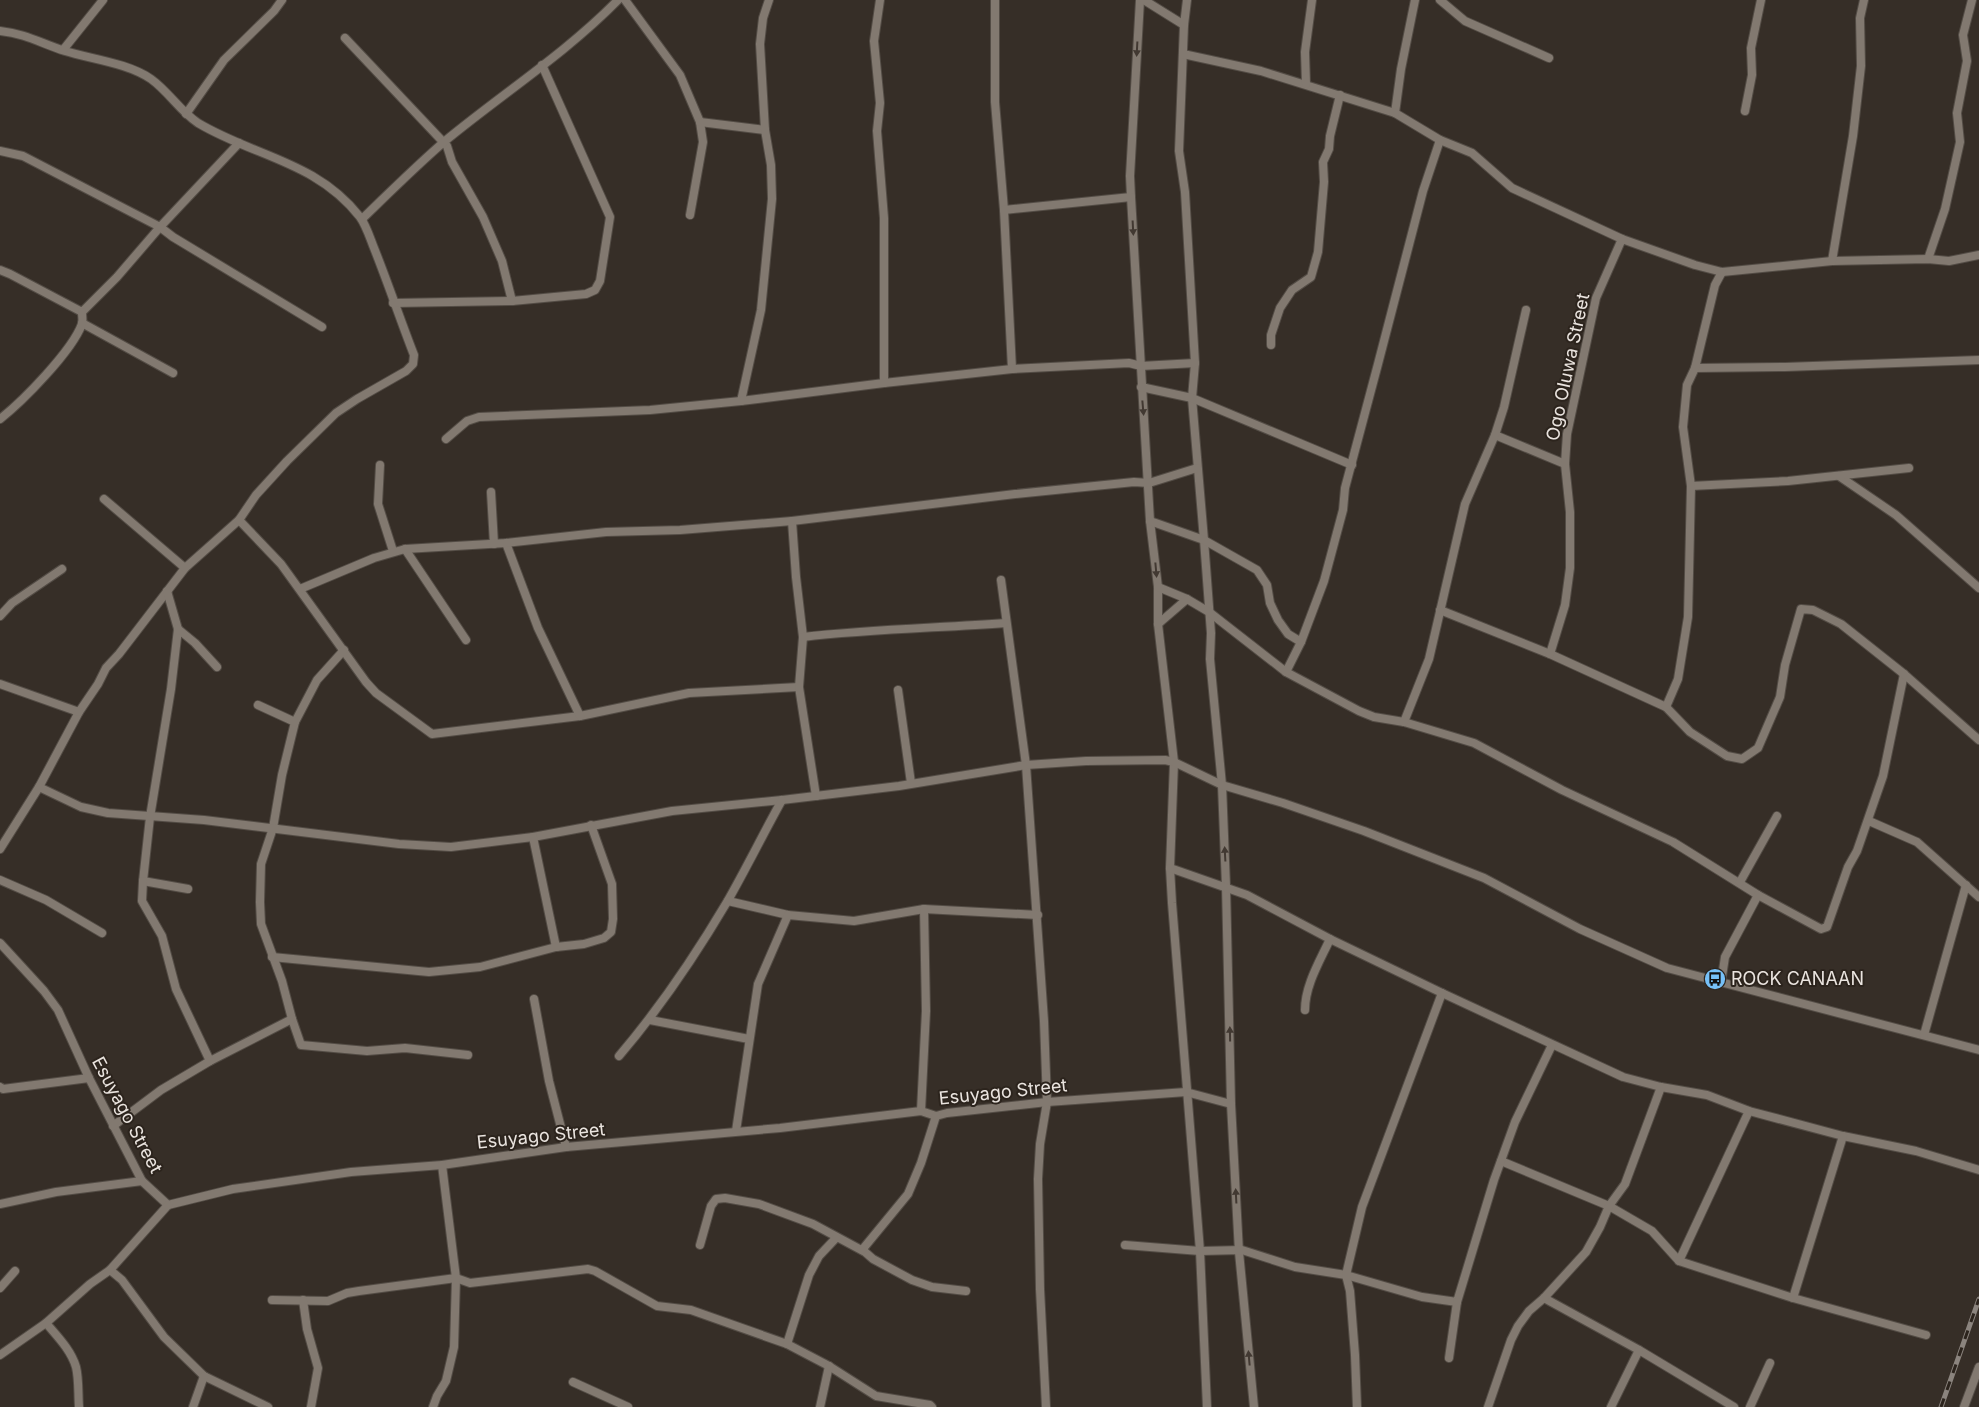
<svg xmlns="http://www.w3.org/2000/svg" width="1979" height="1407" viewBox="0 0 1979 1407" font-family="Inter,sans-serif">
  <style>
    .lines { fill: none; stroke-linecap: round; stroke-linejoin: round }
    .street-casing { stroke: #534c45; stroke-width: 10 }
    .street { stroke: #827970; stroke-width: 8 }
    .rail-casing { stroke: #8b847e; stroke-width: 5 }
    .rail { stroke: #2c241d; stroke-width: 3; stroke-dasharray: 9; stroke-linecap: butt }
    .oneway { fill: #423932 }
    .labels { text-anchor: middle; stroke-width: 4; stroke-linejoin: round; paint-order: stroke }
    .street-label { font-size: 18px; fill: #eae4df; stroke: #2c241d }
    .poi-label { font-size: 18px; fill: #eae4df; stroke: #2c241d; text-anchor: start }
  </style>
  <rect width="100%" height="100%" fill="#362e27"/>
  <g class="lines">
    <g class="street-casing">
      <g id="street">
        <path d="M625 0 680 75 700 122 703 142 690 215"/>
        <path d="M880 0 874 41 880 103 877 131 884 218V383"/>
        <path d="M995 0V102L1004 210 1012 369"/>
        <path d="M1140 0 1130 176 1131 197 1150 521 1158 587V624L1174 762 1170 868 1172 903 1200 1251 1207 1407"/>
        <path d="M1144 0 1184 25"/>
        <path d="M1187 0 1184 25 1179 151 1185 192 1195 363 1192 398 1204 540 1211 633 1210 659 1222 785 1226 886 1231 1104 1239 1252 1254 1407"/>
        <path d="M1415 0 1401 69 1395 113 1440 140 1472 153 1512 188 1622 239 1695 265 1722 272 1832 261 1928 259 1949 261 1979 255"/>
        <path d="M1440 0 1465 21 1549 58"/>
        <path d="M0 31C27 34 40 43 65 51 91 59 128 63 151 79 169 92 180 111 198 123 255 157 316 161 360 217 366 225 370 238 374 248 388 283 400 319 414 355L413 364 406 371 357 399 336 413 287 461 256 495 239 520 185 568 119 654 106 668 98 684 79 712 39 787 0 849"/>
        <path d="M345 38 447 146 452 162 483 217 502 261 512 301"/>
        <path d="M63 50 103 0"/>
        <path d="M1183 54 1261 71 1395 113"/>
        <path d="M1306 84 1305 52 1312 0"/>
        <path d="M1745 111 1752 75 1751 48 1761 0"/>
        <path d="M186 114 224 60 274 11 282 0"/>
        <path d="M700 122 765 130"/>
        <path d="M0 151 23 156 160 227 239 143"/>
        <path d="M1004 210 1131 197"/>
        <path d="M362 219C389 193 416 166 445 141 502 94 566 53 618 0"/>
        <path d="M1928 259 1945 209 1960 142 1957 113 1967 61 1963 35 1972 0"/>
        <path d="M1832 261 1853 136 1861 66 1860 18 1864 0"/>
        <path d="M0 270 10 274 82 312 117 277 160 227 173 237 322 327"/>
        <path d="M393 303 512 301 586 294 595 290 600 281 610 217 542 65"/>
        <path d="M82 323 173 373"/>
        <path d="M1271 345V335L1280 308 1292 290 1311 277 1318 252 1324 182 1323 162 1329 149 1330 136 1340 95"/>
        <path d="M1695 368 1785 367 1979 360"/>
        <path d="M1141 387 1192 398 1352 465"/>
        <path d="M741 401 761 310 772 199 771 165 765 130 760 44 763 18 769 0"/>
        <path d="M0 419C23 401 72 351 82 324 83 321 82 316 82 312"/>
        <path d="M1495 435 1565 464"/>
        <path d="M446 439 467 421 479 417 650 410 741 401 884 383 1012 369 1129 363 1141 366 1195 363"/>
        <path d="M380 465 378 504 393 551"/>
        <path d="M1839 476 1896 515 1979 588"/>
        <path d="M1691 486 1788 481 1909 468"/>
        <path d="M491 492 494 544"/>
        <path d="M104 499 185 568"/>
        <path d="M239 520 281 564 366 682 376 693 432 734 580 716 689 693 799 687"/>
        <path d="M792 521 796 577 803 637 799 687 816 796"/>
        <path d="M1150 521 1204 540 1257 570 1267 585 1270 603 1278 620 1288 634 1301 642"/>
        <path d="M506 543 538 628 580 716"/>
        <path d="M405 549 466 640"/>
        <path d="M1001 580 1026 765 1044 1021 1047 1102 1040 1144 1038 1179 1040 1289 1046 1407"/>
        <path d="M1158 587 1187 599 1209 612 1286 672 1359 711 1374 717 1404 722 1474 743 1562 790 1673 842 1758 895 1821 929 1827 927 1848 867 1857 851 1883 776 1904 674"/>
        <path d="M300 589 374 558 405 549 506 543 606 532 680 530 792 521 1015 494 1134 482 1149 483 1197 468"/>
        <path d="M167 591 178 629 171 689 150 817 143 881 188 889"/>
        <path d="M1440 610 1550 654 1666 707 1690 732 1727 756 1742 759 1758 748 1780 697 1785 665 1801 609 1813 610 1841 624 1904 674 1979 740"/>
        <path d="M0 616 12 603 62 569"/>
        <path d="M1158 624 1187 599"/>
        <path d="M178 629 195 643 217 667"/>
        <path d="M803 637C870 629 938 628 1006 623"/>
        <path d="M344 650 317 680 295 722 282 775 273 828 261 864 260 902 261 924 282 981 292 1019 301 1045 367 1051 405 1048 468 1055"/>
        <path d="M1550 654 1565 605 1570 568V512L1565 464 1567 434 1596 298 1622 239"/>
        <path d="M1286 672 1301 642 1324 581 1343 510 1345 488 1378 364 1423 191 1440 140"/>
        <path d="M0 684 79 712"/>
        <path d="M898 690 911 783"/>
        <path d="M258 705 295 722"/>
        <path d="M1666 707 1678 679 1688 617 1691 486 1683 427 1687 385 1695 368 1715 285 1722 272"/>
        <path d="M1404 722 1429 659 1465 504 1495 435 1504 407 1526 310"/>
        <path d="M39 787 81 807 108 813 204 820 399 844 451 847 533 837 672 811 782 800 899 786 1026 765 1086 761 1165 760 1174 762 1222 785 1283 803 1364 831 1484 878 1580 929 1667 968 1979 1050"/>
        <path d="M1869 821 1917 842 1979 897"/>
        <path d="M533 837 556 947"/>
        <path d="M1170 868 1247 895 1330 939 1442 993 1623 1077 1661 1087 1707 1095 1749 1111 1843 1136 1916 1151 1979 1170"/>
        <path d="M0 880 46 900 102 933"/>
        <path d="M143 881 142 901 162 936 176 989 210 1061"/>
        <path d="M1740 882 1777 816"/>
        <path d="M728 901 788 915 854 921 924 909 1038 915"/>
        <path d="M0 943 44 991 58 1010 89 1078 142 1181 168 1205 233 1189 351 1172 442 1165 566 1147 780 1128 921 1111 936 1116 947 1113 1047 1102 1186 1092 1231 1104"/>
        <path d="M272 957 429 972 480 967 556 947 584 944 604 938 611 932 613 919 612 884 591 825"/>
        <path d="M1721 983 1725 957 1758 895"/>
        <path d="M534 999 549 1081 566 1147"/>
        <path d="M1305 1010C1305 985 1320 961 1330 939"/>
        <path d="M650 1020 749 1039"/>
        <path d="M1924 1035 1966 885"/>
        <path d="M619 1056C660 1008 695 956 727 902 746 869 763 834 782 800"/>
        <path d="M0 1087 3 1089 89 1078"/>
        <path d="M921 1111 926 1011 924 909"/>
        <path d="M113 1126 161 1090 210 1061 292 1019"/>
        <path d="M736 1131 758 984 788 915"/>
        <path d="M1501 1161 1609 1206 1652 1231 1679 1261 1793 1298 1926 1335"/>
        <path d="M0 1204 56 1192 142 1181"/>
        <path d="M700 1245 711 1206 716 1199 725 1198 759 1204 813 1224 865 1252 873 1259 912 1280 932 1287 966 1291"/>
        <path d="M1125 1245 1200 1251 1242 1250 1295 1267 1346 1275 1422 1297 1457 1302 1494 1180 1515 1122 1552 1045"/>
        <path d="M862 1250 908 1194 921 1163 936 1116"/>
        <path d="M1679 1261 1749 1111"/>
        <path d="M110 1270 122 1280 164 1337 204 1376 268 1407"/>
        <path d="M0 1288 15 1271"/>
        <path d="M1544 1298 1639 1350 1734 1407"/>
        <path d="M1793 1298 1843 1136"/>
        <path d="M272 1300 328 1301 347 1293 359 1291 456 1278 470 1283 588 1269 595 1271 657 1306 691 1310 787 1344 829 1366 876 1396 930 1405 932 1407"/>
        <path d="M303 1300 307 1329 318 1368 311 1407"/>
        <path d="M46 1323C57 1336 71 1350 76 1367 79 1379 78 1394 79 1407"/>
        <path d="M787 1344 809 1275 819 1256 836 1238"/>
        <path d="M0 1355 46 1323 90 1284 110 1270 168 1205"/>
        <path d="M1449 1358 1457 1302"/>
        <path d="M573 1382 628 1407"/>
        <path d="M193 1407 204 1376"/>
        <path d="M433 1407 437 1396 446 1381 454 1347 456 1278 442 1165"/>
        <path d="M820 1407 829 1366"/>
        <path d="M1357 1407 1355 1355 1350 1291 1346 1275 1362 1207 1442 993"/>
        <path d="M1488 1407 1511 1340 1518 1326 1529 1311 1544 1298 1586 1252 1600 1227 1609 1206 1625 1184 1661 1087"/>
        <path d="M1611 1407 1639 1350"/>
        <path d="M1750 1407 1770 1363"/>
        <path d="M1964 1407 1979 1367"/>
      </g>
    </g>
    <use href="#street" class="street"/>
    <g class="rail-casing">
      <path id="rail" d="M1941 1407 1979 1299"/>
    </g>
    <use href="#rail" class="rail"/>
  </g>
  <defs><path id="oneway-solid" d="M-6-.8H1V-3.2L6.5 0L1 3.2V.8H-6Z" transform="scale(1.25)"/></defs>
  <g class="oneway">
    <use href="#oneway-solid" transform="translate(1137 49) rotate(93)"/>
    <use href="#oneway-solid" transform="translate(1133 228) rotate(87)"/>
    <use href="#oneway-solid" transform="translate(1143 408) rotate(85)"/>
    <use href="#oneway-solid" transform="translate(1156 570) rotate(85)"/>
    <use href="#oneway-solid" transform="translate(1225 854) rotate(-93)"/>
    <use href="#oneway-solid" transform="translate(1230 1034) rotate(-91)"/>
    <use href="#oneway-solid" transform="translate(1236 1196) rotate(-93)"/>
    <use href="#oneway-solid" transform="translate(1249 1358) rotate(-95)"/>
  </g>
  <defs>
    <g id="bus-disc" transform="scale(1.125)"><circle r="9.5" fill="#76c0f7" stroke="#2c241d"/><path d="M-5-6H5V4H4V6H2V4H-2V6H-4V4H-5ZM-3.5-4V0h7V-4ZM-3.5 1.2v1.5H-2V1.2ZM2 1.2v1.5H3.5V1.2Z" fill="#111"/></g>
  </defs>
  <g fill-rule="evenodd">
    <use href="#bus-disc" x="1715" y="979"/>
  </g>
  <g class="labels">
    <g class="street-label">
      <text transform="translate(1568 367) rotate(-78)" y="6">Ogo Oluwa Street</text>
      <text transform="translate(1003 1092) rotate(-6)" y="6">Esuyago Street</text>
      <text transform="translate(127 1115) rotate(62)" y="6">Esuyago Street</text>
      <text transform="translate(541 1136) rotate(-6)" y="6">Esuyago Street</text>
    </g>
    <g class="poi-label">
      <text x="1731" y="985">ROCK CANAAN</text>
    </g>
  </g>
</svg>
